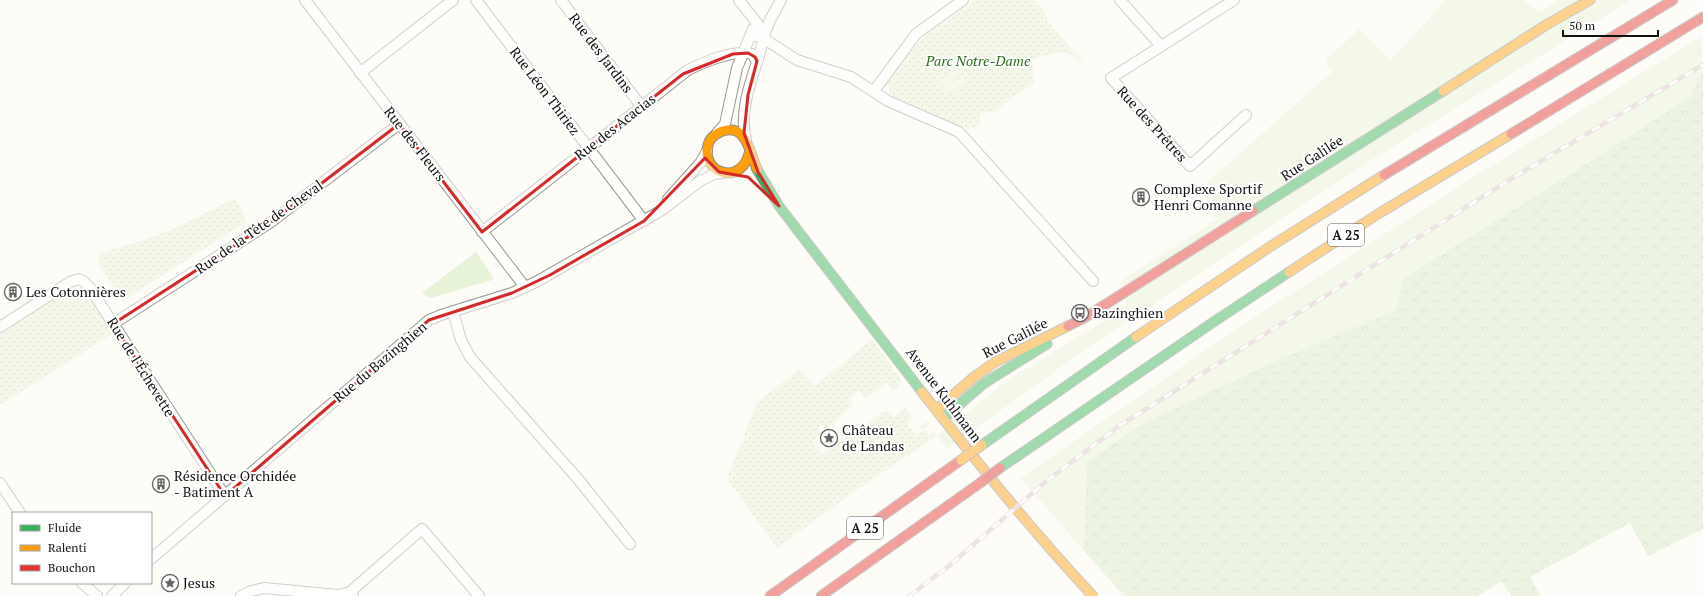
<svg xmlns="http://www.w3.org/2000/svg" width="1703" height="596" viewBox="0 0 1703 596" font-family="'PT Serif',serif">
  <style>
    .grass { fill: #e7f3d7 }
    .forest { fill: url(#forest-crowns) }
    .park { fill: url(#park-dots) }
    .pitch { fill: #f0f6e1 }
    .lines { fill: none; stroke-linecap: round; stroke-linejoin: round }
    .street-casing { stroke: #979795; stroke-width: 12 }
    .fast-casing { stroke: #8e8d8b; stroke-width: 11 }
    .slow-casing { stroke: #8e8d8b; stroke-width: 11 }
    .jam-casing { stroke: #8e8d8b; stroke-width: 11 }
    .street { stroke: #fffffe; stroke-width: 10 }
    .fast { stroke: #30b455; stroke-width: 9 }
    .slow { stroke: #ff9f0a; stroke-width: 9 }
    .jam { stroke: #e5322d; stroke-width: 9 }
    .rail-casing { stroke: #d9c6c7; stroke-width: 4.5 }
    .rail { stroke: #fff; stroke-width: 3; stroke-dasharray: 9; stroke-linecap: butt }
    .slow-bridge-casing { stroke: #858482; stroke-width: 11; stroke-linecap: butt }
    .jam-bridge-casing { stroke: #858482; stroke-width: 11; stroke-linecap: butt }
    .slow-bridge { stroke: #ff9f0a; stroke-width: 9 }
    .jam-bridge { stroke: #e5322d; stroke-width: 9 }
    .marked { fill: none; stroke: #d62828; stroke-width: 3; stroke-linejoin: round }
    .labels { text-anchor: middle; stroke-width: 4; stroke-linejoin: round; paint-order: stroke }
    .shield { fill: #fff; stroke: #585858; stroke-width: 1 }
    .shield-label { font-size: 13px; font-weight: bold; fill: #111 }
    .street-label { font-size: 14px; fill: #111; stroke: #fff }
    .park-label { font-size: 14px; font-style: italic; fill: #2f6b1f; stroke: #fff }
    .poi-label { font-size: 14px; fill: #111; stroke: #fff; text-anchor: start }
  </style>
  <defs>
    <pattern id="forest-crowns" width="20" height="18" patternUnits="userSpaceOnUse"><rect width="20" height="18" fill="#d8eac5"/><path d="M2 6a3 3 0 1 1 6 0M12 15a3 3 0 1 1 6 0" fill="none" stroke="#b8c8a8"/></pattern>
    <pattern id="park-dots" width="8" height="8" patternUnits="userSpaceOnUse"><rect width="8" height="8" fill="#e7f3d7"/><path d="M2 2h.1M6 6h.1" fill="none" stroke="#c5cfb8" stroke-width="1.8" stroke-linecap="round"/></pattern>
  </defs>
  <rect width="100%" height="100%" fill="#fdfcf7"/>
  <g class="grass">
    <path d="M1446 0H1524L1539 13 1557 0H1631L1370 161 1295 210 1076 356 947 449 937 436 1010 379 1104 321 1127 303 1119 282 1216 220 1201 188 1333 71 1325 61 1359 29 1391 60Z"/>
    <path d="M1702 36 1703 70 1691 96 1564 178 1403 279 1396 310 1269 364 1146 422 1087 461 1084 551 1021 478 1241 326 1477 175Z"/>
    <path d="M476 252 493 277 492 280 431 298 426 296 422 293Z"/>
  </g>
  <path class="forest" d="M1703 70V529L1648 556 1630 523 1530 577 1540 596H1511L1501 581 1478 596H1124L1084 551 1087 461 1146 422 1269 364 1396 310 1403 279 1564 178 1691 96Z"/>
  <g class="park">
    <path d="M975 0H1033L1043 10 1051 26 1085 63 1067 53H1056L1032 59 1034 83 1014 96 996 111 980 113 981 124 968 130 891 95 887 82 902 60 927 34Z"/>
    <path d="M235 198 247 221 123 301 98 263 99 255C115 247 131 244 147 239 177 228 206 213 235 198Z"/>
    <path d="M72 288H80L87 292 114 333 0 405V333Z"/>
    <path d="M872 339 902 381 897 388 893 390 886 382 866 399 859 391 849 400 853 405 827 429 822 425 818 428 821 433 812 443 822 454 846 433 842 428 848 422 859 432 883 411 889 412 893 417 905 408 913 418 907 423 916 435 922 431 919 427 929 421V427L925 429 929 435 933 432 937 436 855 491 777 548 727 479 757 402 800 369 815 386Z"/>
  </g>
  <g class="pitch">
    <path d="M958 68 962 73 942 86 938 81Z"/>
    <path d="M962 77 966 82 946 95 942 90Z"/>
  </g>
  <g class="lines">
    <g class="street-casing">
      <g id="street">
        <path d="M305 0 525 287"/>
        <path d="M476 0 644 221"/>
        <path d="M561 0 641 106"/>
        <path d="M739 0C743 6 762 28 763 32 765 40 760 50 758 59 750 83 739 114 746 139"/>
        <path d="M1120 0 1161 46"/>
        <path d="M1234 0 1111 78 1190 166 1246 115"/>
        <path d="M751 35 763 38 797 60 851 77 888 101 959 132 1093 281"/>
        <path d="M763 38 770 20 781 0"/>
        <path d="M360 73 453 0"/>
        <path d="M874 91 916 34 963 0"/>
        <path d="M717 133 725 124 737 68 753 29"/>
        <path d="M668 199 701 162 707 151"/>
        <path d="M482 232 688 70C704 62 735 49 752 54L757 61"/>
        <path d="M453 311 461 340 470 357 578 479 630 544"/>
        <path d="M113 324 271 222 399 124"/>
        <path d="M0 327 70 282 79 279 83 281 90 288 225 496"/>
        <path d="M0 483 20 513"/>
        <path d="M151 559 429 320 441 315 512 293 536 282 662 210 700 181 714 174 722 173"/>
        <path d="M82 583 97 596"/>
        <path d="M350 592 422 529 479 596"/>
        <path d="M112 596 125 583"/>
        <path d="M241 596 251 591 264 588 338 595 350 592 353 596"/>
      </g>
    </g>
    <g class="fast-casing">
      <g id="fast">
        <path d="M757 169 779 206 922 392"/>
        <path d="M1253 211 1443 91"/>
        <path d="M944 418 983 384 1047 344"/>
        <path d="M982 445 1136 337"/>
        <path d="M1000 468 1209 325 1289 272"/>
      </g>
    </g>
    <g class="slow-casing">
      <g id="slow">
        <path d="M1443 91 1546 25 1590 0"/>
        <path d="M750 149C744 188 700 174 708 145 709 139 714 135 720 132 746 121 750 153 757 169"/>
        <path d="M1289 272 1378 214 1511 134"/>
        <path d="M1136 337 1271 246 1384 175"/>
        <path d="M922 392C977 462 1032 531 1093 596"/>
        <path d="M937 409 974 377 995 362 1068 326"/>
      </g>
    </g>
    <g class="jam-casing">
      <g id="jam">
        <path d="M1511 134 1703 17"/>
        <path d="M1384 175 1673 0"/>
        <path d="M1068 326 1084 318 1253 211"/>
        <path d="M770 596 961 460"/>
        <path d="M821 596 980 483"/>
      </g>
    </g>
    <use href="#street" class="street"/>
    <use href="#fast" class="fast"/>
    <use href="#slow" class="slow"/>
    <use href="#jam" class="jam"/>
    <g class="rail-casing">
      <path id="rail" d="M909 596 949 566 1044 483 1119 426 1514 177 1703 65"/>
    </g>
    <use href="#rail" class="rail"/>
    <g class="slow-bridge-casing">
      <path id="slow-bridge" d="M961 460 982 445"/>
    </g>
    <g class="jam-bridge-casing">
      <path id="jam-bridge" d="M980 483 1000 468"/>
    </g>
    <use href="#slow-bridge" class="slow-bridge"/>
    <use href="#jam-bridge" class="jam-bridge"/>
  </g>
  <path d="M0 0H1703V596H0ZM748 53 755 57 757 61 748 95 744 133 758 172 779 206 748 177 719 172 705 158 644 221 550 275 512 293 429 320 225 496 113 324 271 222 399 124 482 232 683 74 733 54Z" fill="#fdfcf7" fill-opacity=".55" fill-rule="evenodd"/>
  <path class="marked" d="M748 53 755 57 757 61 748 95 744 133 758 172 779 206 748 177 719 172 705 158 644 221 550 275 512 293 429 320 225 496 113 324 271 222 399 124 482 232 683 74 733 54Z"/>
  <defs>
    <g id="building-ring" transform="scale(0.9)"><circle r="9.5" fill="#fff" stroke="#646362" stroke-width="1.5"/><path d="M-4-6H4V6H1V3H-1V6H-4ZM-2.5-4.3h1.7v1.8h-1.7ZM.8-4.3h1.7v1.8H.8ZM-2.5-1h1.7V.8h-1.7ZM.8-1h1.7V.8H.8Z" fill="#646362"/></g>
    <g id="bus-ring" transform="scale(0.9)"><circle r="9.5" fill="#fff" stroke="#646362" stroke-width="1.5"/><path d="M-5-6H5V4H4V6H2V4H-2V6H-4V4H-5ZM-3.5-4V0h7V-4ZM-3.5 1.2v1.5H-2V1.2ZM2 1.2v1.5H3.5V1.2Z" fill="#646362"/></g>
    <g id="sight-ring" transform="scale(0.9)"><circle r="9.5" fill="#fff" stroke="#646362" stroke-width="1.5"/><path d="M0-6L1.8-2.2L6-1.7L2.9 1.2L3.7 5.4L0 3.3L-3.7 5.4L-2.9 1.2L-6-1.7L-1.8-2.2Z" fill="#646362"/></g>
  </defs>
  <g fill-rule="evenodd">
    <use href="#building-ring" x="1141" y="197"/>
    <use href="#building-ring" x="13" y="292"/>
    <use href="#bus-ring" x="1080" y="313"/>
    <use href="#sight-ring" x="829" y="438"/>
    <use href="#building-ring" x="161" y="484"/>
    <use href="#sight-ring" x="170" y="583"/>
  </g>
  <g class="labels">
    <g class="shield">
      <rect x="1328" y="224" width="36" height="22" rx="3"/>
      <rect x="847" y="517" width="36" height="22" rx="3"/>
    </g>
    <g class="shield-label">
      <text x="1346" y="240">A 25</text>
      <text x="865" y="533">A 25</text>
    </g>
    <g class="street-label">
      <text transform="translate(601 53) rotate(53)" y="5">Rue des Jardins</text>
      <text transform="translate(545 91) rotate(53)" y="5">Rue Léon Thiriez</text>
      <text transform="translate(1152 124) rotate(48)" y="5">Rue des Prêtres</text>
      <text transform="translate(615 127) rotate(-38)" y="5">Rue des Acacias</text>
      <text transform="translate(415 144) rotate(52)" y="5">Rue des Fleurs</text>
      <text transform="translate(1312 158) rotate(-33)" y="5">Rue Galilée</text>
      <text transform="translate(259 227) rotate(-35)" y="5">Rue de la Tête de Cheval</text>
      <text transform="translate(1015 338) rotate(-27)" y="5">Rue Galilée</text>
      <text transform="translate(380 362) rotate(-40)" y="5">Rue du Bazinghien</text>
      <text transform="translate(141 367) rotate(58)" y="5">Rue de l'Échevette</text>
      <text transform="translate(944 395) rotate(53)" y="5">Avenue Kuhlmann</text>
    </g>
    <g class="park-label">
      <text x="978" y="66">Parc Notre-Dame</text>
    </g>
    <g class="poi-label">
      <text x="1154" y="194">Complexe Sportif<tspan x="1154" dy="16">Henri Comanne</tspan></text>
      <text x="26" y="297">Les Cotonnières</text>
      <text x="1093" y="318">Bazinghien</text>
      <text x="842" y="435">Château<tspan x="842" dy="16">de Landas</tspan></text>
      <text x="174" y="481">Résidence Orchidée<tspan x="174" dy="16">- Batiment A</tspan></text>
      <text x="183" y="588">Jesus</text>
    </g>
  </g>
  <rect x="12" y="512" width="140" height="72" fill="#ffffff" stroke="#a0a0a0"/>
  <rect x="20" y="525" width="20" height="6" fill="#30b455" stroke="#a0a0a0"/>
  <text x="48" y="532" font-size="12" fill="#111111">Fluide</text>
  <rect x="20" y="545" width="20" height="6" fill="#ff9f0a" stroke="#a0a0a0"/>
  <text x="48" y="552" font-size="12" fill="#111111">Ralenti</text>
  <rect x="20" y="565" width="20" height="6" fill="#e5322d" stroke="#a0a0a0"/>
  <text x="48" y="572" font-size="12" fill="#111111">Bouchon</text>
  <path d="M1563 30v6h95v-6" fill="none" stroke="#111111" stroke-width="2"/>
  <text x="1569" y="30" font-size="12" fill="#111111" stroke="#ffffff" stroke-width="3" paint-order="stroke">50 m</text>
</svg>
